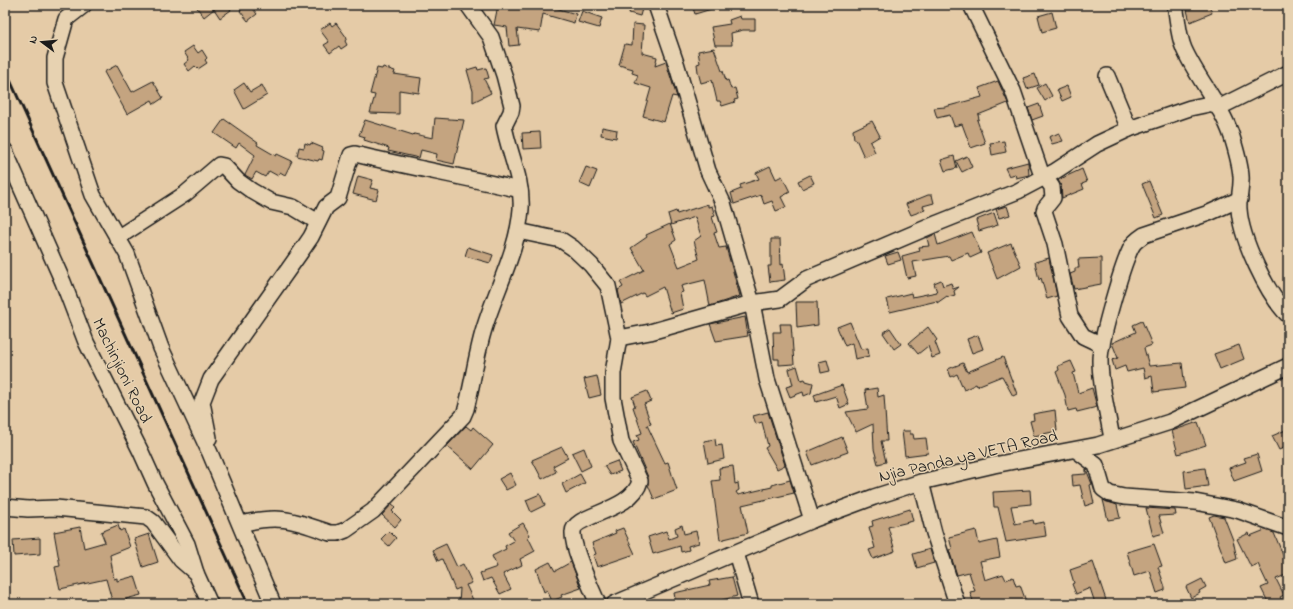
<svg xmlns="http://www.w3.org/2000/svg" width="1293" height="609" viewBox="0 0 1293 609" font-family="'Indie Flower',sans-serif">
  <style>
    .building { fill: #c4a480; stroke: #1c1c1c }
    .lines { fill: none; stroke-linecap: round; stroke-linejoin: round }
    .minor-casing { stroke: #1c1c1c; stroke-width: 18 }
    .minor { stroke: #e7d2b1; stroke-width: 15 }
    .rail { stroke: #1c1c1c; stroke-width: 3 }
    .labels { text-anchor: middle; stroke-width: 3; stroke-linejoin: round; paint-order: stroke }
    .street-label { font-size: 17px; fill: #1c1c1c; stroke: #e7d2b1 }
  </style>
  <rect width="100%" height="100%" fill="#e5cba7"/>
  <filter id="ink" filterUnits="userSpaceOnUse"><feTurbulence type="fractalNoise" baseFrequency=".025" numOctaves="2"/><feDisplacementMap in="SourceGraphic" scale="8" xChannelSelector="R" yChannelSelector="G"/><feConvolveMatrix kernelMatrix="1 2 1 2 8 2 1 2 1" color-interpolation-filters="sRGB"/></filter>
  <g filter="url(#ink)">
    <g class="building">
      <path d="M195 5H228L231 10 220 18 214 9 204 17Z"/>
      <path d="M247 5H250L257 14 248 21 240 11Z"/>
      <path d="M498 5H545L576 14 574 23 543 14 540 32 517 29 519 45 509 46 507 27 494 25Z"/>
      <path d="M631 5H643L640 16 629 13Z"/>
      <path d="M692 5H718V7L695 14Z"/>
      <path d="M1201 5H1209L1212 13 1190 22 1187 10Z"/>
      <path d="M582 11 602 18 599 28 578 22Z"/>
      <path d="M1052 12 1056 28 1042 32 1038 16Z"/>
      <path d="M740 16 741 19H755V30H743L731 33 732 45H715L711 27 730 24 729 20Z"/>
      <path d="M330 23 332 26 336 23 347 38 345 41 347 45 341 49 339 46 330 53 324 45 329 42 320 30Z"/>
      <path d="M633 24 644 25 642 53 657 57 655 66 666 62 668 69 677 97 672 96 664 122 643 116 651 88 635 83 638 75 632 73 633 69 619 65 625 44 632 45Z"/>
      <path d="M193 46 198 53 202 50 207 58 205 60 207 63 198 69 195 66 189 71 184 64 189 60 184 52Z"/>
      <path d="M714 48 722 71H723L726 81 728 80 731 89 735 88 738 99 734 100 735 102 722 106 720 101H717L712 80 701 83 698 72 697 64 700 63 698 51Z"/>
      <path d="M117 65 132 92 153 81 163 98 154 104 152 100 127 114 104 72Z"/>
      <path d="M383 67 395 71 394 74 421 78 419 93 399 90V114L370 113 375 95 370 94 377 68 382 69Z"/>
      <path d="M477 67 478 70 486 68 489 78 484 79 491 93 473 102V91L467 70Z"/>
      <path d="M1035 74 1039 85 1027 89 1023 78Z"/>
      <path d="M998 81 1008 103 978 115 979 119 977 120 985 143 971 148 962 124 954 126 950 115 937 118 934 108 945 107 982 97 979 88Z"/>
      <path d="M244 83 250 92 262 85 267 95 244 109 234 90Z"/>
      <path d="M1045 83 1052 96 1045 101 1037 88Z"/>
      <path d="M1067 86 1071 97 1062 101 1057 90Z"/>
      <path d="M1039 104 1043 116 1032 120 1028 108Z"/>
      <path d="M435 118 464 120 454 164 436 160 437 154 421 150 419 158 388 151 389 148 364 140 365 137 359 135 365 120 413 135 414 134 433 138Z"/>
      <path d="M224 119 258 143 257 145 276 156 277 154 292 161 285 175 280 172 278 176 269 171 265 177 256 172 252 179 245 175 255 155 239 143 236 148 214 133Z"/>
      <path d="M872 121 880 136 870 142 875 152 864 157 856 139H854L853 130Z"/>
      <path d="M602 127 617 130 616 138 601 135Z"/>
      <path d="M540 132 541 148 523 149 522 133Z"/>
      <path d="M1059 133 1063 141 1052 144 1049 137Z"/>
      <path d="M1004 141 1006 152 992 155 990 143Z"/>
      <path d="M305 143 310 145 311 143 323 148 322 150 324 151 322 160 319 159 318 161 297 156 299 147 304 148Z"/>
      <path d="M954 156 957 168 945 171 941 160Z"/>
      <path d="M967 156 972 167 962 172 956 161Z"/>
      <path d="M1028 162 1029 175 1016 178 1015 174 1009 176 1005 168Z"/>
      <path d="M770 166 776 179 782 176 790 192 781 197 786 207 776 211 772 201 764 204 761 195 734 204 731 193 741 189 740 185 759 179 756 173Z"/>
      <path d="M586 167 597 171 590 188 579 183Z"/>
      <path d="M1082 169 1087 182 1082 184 1084 189 1062 198 1061 186 1058 180Z"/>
      <path d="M810 175 814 183 802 189 798 181Z"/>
      <path d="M358 176 373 180 370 188 379 190 376 200 353 194Z"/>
      <path d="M1149 181 1163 215 1156 218 1142 184Z"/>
      <path d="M928 195H932L934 203 923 206 925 210 911 215 906 204Z"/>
      <path d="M708 204V207L712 206 715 216 712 217 717 232 714 233 719 248 726 247 740 296 710 306 705 280 681 286 683 292 680 293 683 309 671 313 663 287 645 296 643 293 621 304 618 290 623 287 620 282 644 270 631 248 647 237 646 235 670 224 676 240 670 244 679 267 699 259 694 241 701 236 695 217 671 225 668 214 676 211 677 214Z"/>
      <path d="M1007 206 1010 215 999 218 996 209Z"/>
      <path d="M994 213 998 225 979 231 976 220Z"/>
      <path d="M972 232 981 253 970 258 968 253 951 260 949 256 913 262 916 276 907 278 902 256 920 251 919 247 929 246 927 238 935 234 938 245Z"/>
      <path d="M771 239H780L781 265 783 264 785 280 770 282 768 266H771Z"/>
      <path d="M1011 243 1021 266 997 279 987 253Z"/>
      <path d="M468 247 493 255 490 263 465 256Z"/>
      <path d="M898 252 901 260 888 264 885 256Z"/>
      <path d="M1049 258 1057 296 1047 299 1041 278 1039 280 1035 262Z"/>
      <path d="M1101 258V284L1074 289 1070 274 1075 272V268H1079L1078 259Z"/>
      <path d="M941 280 943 286 951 283 953 289 959 287 954 291 955 295 948 297 947 296 937 303V301L890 312 887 299 911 293 912 297 937 292 934 283Z"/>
      <path d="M796 302H817L818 325 797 328Z"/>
      <path d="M745 317 748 336 716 341 710 324Z"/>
      <path d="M1142 321 1152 345 1144 348 1149 366 1182 363 1185 388 1154 392 1152 376 1145 378 1143 368 1127 372 1125 366 1115 370 1112 360 1118 358 1112 343 1136 332 1133 325Z"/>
      <path d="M850 322 861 349 868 348 869 356 855 359 852 343 845 346 837 327Z"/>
      <path d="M780 324H791L794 364 779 365V359H774L773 332H781Z"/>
      <path d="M928 327 937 340 935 342 940 355 932 358 928 346 918 354 909 343Z"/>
      <path d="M890 328 901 344 894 349 883 333Z"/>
      <path d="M978 335 983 349 972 353 967 339Z"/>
      <path d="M1239 345 1244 359 1220 369 1214 354Z"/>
      <path d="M1003 357 1017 394 1013 396 1002 376 977 386 976 384 964 390 957 374 951 377 948 369 963 363 967 372Z"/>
      <path d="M827 360 830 371 821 373 819 362Z"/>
      <path d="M1071 361 1076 372 1073 373 1078 393 1092 388 1097 407 1077 412 1076 409 1068 411 1065 395 1056 372 1059 370 1058 366Z"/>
      <path d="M797 366 801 380 805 379 806 381 813 383 811 393 804 396 803 392 790 397 786 387 793 385 789 369Z"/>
      <path d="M597 376 601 395 589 398 584 379Z"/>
      <path d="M842 385 849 404 840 408 836 396 816 402 814 395Z"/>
      <path d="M877 388 878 397 884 395 887 441H881L886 462 878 464 874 449 873 424 856 432 846 412 868 409 865 390Z"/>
      <path d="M647 391 651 401 644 404 651 424 647 425 665 463 668 462 677 490 654 499 648 485V477L633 442 639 440 637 435 642 433 633 407 635 406 632 397Z"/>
      <path d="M1055 410 1057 431 1034 436 1030 421 1034 420 1033 414Z"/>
      <path d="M768 412 785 465 777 469 765 448 768 446 762 422 756 424 753 416Z"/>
      <path d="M1198 422 1206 445 1178 454 1172 431Z"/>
      <path d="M466 426 471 430 473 427 493 445 473 469 447 446Z"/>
      <path d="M1288 429V446L1279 450 1272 436Z"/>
      <path d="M902 431H910V434H913L914 439 926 438 928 453 905 456Z"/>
      <path d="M842 437 848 452 812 465 807 452Z"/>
      <path d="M715 439 716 446 722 445 724 459 708 463 704 441Z"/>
      <path d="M562 447 568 458 553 466 556 472 542 479 532 460Z"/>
      <path d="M584 448 591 466 581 471 572 453Z"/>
      <path d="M1257 454 1262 471 1234 481 1229 468 1246 462 1244 458Z"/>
      <path d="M617 461 621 471 610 475 604 466Z"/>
      <path d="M733 466 735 484 738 483 739 490 736 492 738 495 772 487V485L790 480 794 493 742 505 748 533 720 540 712 481 720 480 719 468Z"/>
      <path d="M1205 468 1208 486 1186 489 1184 471Z"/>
      <path d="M1086 469 1092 484 1090 485 1094 503 1085 506 1080 485 1073 486 1072 475 1086 474Z"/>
      <path d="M510 473 516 485 506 490 499 479Z"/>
      <path d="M580 474 585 483 566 493 562 484Z"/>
      <path d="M1030 490 1031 504 1011 506 1015 524 1033 520 1034 524 1044 522 1046 536 1006 542 998 507H994L993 492Z"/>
      <path d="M540 494 545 505 531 512 526 500Z"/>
      <path d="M1103 500 1117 505 1120 518 1108 520Z"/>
      <path d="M392 504 396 507 392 511 401 520 395 527 382 515Z"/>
      <path d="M1146 508 1175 510 1176 515 1159 516 1164 533 1153 536Z"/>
      <path d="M910 509 913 521 888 527 895 551 873 559 869 550 875 548 869 527 873 526 872 521Z"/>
      <path d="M1214 515 1224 517 1233 540 1237 559 1226 563 1209 517Z"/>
      <path d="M523 523 530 535 528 537 535 551 520 559 522 565 503 574 511 589 500 594 491 578 483 581 480 573 497 567 492 556 506 549 505 546 514 541 508 532Z"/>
      <path d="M118 525 120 531 124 529 130 547 110 555 114 579 117 578V581L135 576 141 595 126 599 127 603 113 604 106 579 60 589 55 567 60 566 54 532 80 527 84 548 105 542 101 532Z"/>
      <path d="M682 525 684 534 696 531 699 543 688 546 689 550 681 552 680 546 653 554 648 537 666 531 669 539 677 536 675 528Z"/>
      <path d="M623 528 635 554 597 567 593 555 596 554 592 543 616 533 615 531Z"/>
      <path d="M976 530 979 544 997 540 1000 557 980 561 985 580 1003 574 1006 580 1013 577 1016 586 1020 585 1027 604H974L970 592 975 591 969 572 957 575 949 550 952 549 949 537Z"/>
      <path d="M1265 530 1274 533 1283 555 1288 553V574L1276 579 1284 595 1280 597 1284 604H1269L1261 588 1268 585 1258 564 1251 567 1237 539 1249 533 1250 536Z"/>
      <path d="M389 531 396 538 389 546 381 539Z"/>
      <path d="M149 534 158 562 143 567 134 539Z"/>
      <path d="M40 538V554L14 556 13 540Z"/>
      <path d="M446 544 457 567 463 564 472 583 466 585 475 604H459L460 588 455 590 442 559 438 561 433 550Z"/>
      <path d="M1154 544 1162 566 1158 567 1165 587V590L1157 593 1150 571 1134 576 1127 552Z"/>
      <path d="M930 549 934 563 917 568 913 554Z"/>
      <path d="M550 562 555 571 571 562 581 588 561 595 562 597 552 601 547 590 544 592 536 569Z"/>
      <path d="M1093 562 1106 600 1095 603 1090 588 1076 594 1072 584 1074 583 1070 570Z"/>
      <path d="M732 577 737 596 722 600 723 604H676L674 593 710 585 709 581Z"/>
      <path d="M1202 579 1206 587 1199 591 1200 593 1191 598 1186 587Z"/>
    </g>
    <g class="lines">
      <g class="minor-casing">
        <g id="minor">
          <path d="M84 5 66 19 55 58V83L93 195 127 254 161 348 210 453 273 604"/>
          <path d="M656 5 677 66 708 171 723 203 752 303 767 379 812 520"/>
          <path d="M971 5 1013 91 1040 170 1052 187 1053 198 1045 208 1044 211 1055 244 1070 316 1083 336 1102 345"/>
          <path d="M1175 5C1178 20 1178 35 1184 49 1198 80 1222 106 1232 137 1236 150 1240 163 1241 176 1242 187 1238 198 1239 209 1241 239 1267 294 1288 315"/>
          <path d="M1107 76 1129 129"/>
          <path d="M1218 108 1288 73"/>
          <path d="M5 151 63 282 86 342 141 452 155 483 187 544 196 573 210 604"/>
          <path d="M518 231 561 240 573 248 591 265 608 286 619 338 613 373V398L621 441 640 481C632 512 573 514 573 532 572 549 591 587 598 604"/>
          <path d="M117 238 185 194 219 165 224 166 238 181 252 191 271 202 293 207 318 222"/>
          <path d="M619 338 650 332 752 303 780 299 807 279 938 223 1018 191 1054 172 1097 144 1129 129 1190 108 1214 103"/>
          <path d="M209 438 202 402 211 379 300 253 311 237 326 207 338 198 351 155 355 154C409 167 465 177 520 190"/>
          <path d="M1112 439C1108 414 1100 386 1100 360 1100 342 1124 256 1134 243 1137 240 1141 237 1144 235L1209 213 1240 199"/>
          <path d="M1076 450 1096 465 1103 489 1110 494 1124 497 1195 502 1237 510 1288 528"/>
          <path d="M921 482 934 533 957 604"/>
          <path d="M5 507 28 509 56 508 146 517 153 522 181 560 196 573"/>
          <path d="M241 524C279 514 293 520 330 533H338L346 530 373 511 463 416 466 409C473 382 476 355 484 329 496 289 518 250 521 209 523 180 509 153 504 126L511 112 512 106 504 75 491 37 468 5"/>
          <path d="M736 553 751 604"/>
          <path d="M614 604 812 520 874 497 921 482 994 465 1098 445 1170 422 1288 366"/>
        </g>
      </g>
      <use href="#minor" class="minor"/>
      <path class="rail" d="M5 69 248 604"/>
    </g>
  </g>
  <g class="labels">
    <g class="street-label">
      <text transform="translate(123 370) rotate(64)" y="6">Machinjioni Road</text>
      <text transform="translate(968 455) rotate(-13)" y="6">Njia Panda ya VETA Road</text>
    </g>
  </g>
  <rect width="1293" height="609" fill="none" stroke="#e7d2b1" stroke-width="20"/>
  <rect x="10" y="10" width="1273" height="589" fill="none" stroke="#1c1c1c" stroke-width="1.5" filter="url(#ink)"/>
  <g transform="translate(42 42) rotate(286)" stroke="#e7d2b1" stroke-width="3" paint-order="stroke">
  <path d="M0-3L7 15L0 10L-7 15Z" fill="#1c1c1c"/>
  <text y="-6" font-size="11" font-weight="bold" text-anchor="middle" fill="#1c1c1c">N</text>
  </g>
</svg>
